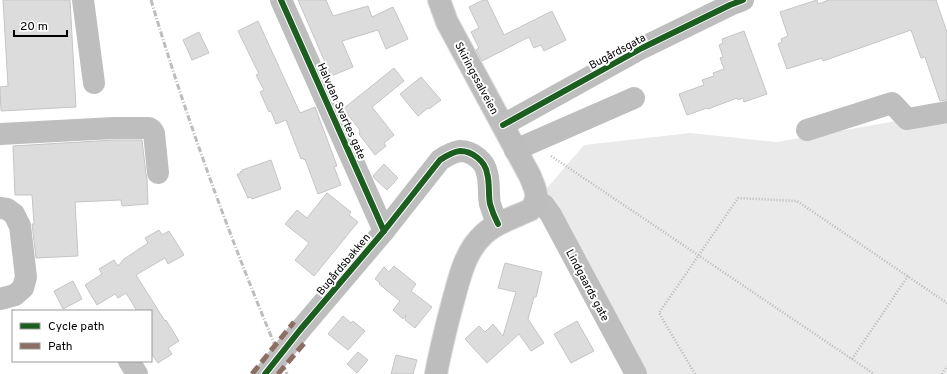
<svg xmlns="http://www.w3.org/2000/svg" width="947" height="374" viewBox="0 0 947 374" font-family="Overpass,sans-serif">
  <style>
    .green { fill: #eaeaea }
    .building { fill: #dcdcdc; stroke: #c5c5c5 }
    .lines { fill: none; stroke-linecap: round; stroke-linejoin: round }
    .major-casing { stroke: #dbdbdb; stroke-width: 24 }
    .path { stroke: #b8b8b8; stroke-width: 2.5; stroke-dasharray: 1 2; stroke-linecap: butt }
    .minor { stroke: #bebebe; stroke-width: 22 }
    .major { stroke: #bdbdbd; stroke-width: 22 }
    .rail { stroke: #bdbdbd; stroke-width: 3; stroke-dasharray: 6 2 1 2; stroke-linecap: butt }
    .minor-bridge { stroke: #bebebe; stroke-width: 22 }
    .quiet { stroke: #8d6e63; stroke-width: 5; stroke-dasharray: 10 5; stroke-linecap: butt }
    .cycleway-casing { stroke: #fff; stroke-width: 8 }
    .cycleway { stroke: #1b5e20; stroke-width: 6 }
    .labels { text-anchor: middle; stroke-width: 4; stroke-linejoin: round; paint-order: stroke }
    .street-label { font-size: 11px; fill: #000; stroke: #fff }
  </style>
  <rect width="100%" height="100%" fill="#fff"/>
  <path class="green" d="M947 112V374H634L536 201 584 145 690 133 777 142Z"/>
  <g class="building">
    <path d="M3 0H70L76 107 1 111 0 87 8 86Z"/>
    <path d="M298 0H326L333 16 368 6 372 17 393 7 408 39 386 49 378 30 342 41 353 67 331 76Z"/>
    <path d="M483 0H487L504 35 552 11 566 40 544 51 541 45 534 48 529 37 482 61 476 50 479 48 471 32 479 28 469 7Z"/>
    <path d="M817 0 818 4 829 0H936L947 32V100L940 101 925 57 921 58 911 30 823 61 822 58 787 69 778 44 782 42 781 39 788 36 780 12Z"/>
    <path d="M258 21 300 113 315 107 337 166 334 167 341 185 318 194 305 159 304 160 303 158 301 159 286 120 276 124 271 111 269 112 260 92 264 90 256 75 259 74 238 31Z"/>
    <path d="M744 31 767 94 744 102 743 98 738 100 737 98 708 109 707 108 687 115 679 94 704 85 702 80 714 76 713 73 724 69 720 58 723 57 719 45 723 43 722 39Z"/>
    <path d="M199 32 209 53 192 60 183 40Z"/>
    <path d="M394 68 404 81 372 107 394 135 384 143 386 146 375 155 359 134 360 133 359 131 360 130 343 109Z"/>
    <path d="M421 77 441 100 429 109 428 108 418 116 400 94Z"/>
    <path d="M114 140H142L146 174 147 178 148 204 122 206 121 200 75 202 78 256 36 258 32 224H34L32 195H15L13 146Z"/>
    <path d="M271 160 281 189 252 199 251 197 248 198 237 174H240V172L243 171 242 170Z"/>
    <path d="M384 164 398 178 387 190 374 178 373 176Z"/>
    <path d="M327 193 351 212 349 215 358 222 314 276 295 260 309 243 285 224 297 210 307 218Z"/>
    <path d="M159 230 162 235 169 231 184 255 168 264 165 258 136 275 165 321 166 320 179 341 168 348 172 354 158 363 151 353V311H137L126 293 118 298 115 294 97 305 85 285 102 274 99 269 114 260 118 266 124 259 148 243 145 238Z"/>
    <path d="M505 263 542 272 536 297H534L528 319 544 343 531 351 519 334 487 363 465 339 479 326 485 332 493 324 503 336 516 292 498 288Z"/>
    <path d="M394 266 416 284 411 291 432 307 415 328 405 320 406 315 403 319 393 310 400 301 379 284 380 283 375 279 384 267 389 272Z"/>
    <path d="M73 281 82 299 63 309 54 291Z"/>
    <path d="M343 316 351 323 353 321 365 331 348 350 328 334Z"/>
    <path d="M577 321 594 351 571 363 554 334Z"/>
    <path d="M358 352 368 360 357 373 347 364Z"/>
    <path d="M396 355 417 360 413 374H391Z"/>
  </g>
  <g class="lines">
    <g class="major-casing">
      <path id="major" d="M436 374C440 351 446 328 452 305 459 280 464 252 484 234 497 222 515 217 530 210 541 197 535 189 530 176L447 22 439 0"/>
    </g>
    <g class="path">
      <path d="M551 156 698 255 874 374"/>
      <path d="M852 359 908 276"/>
      <path d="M695 374 659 313 738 198 797 201 947 303"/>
      <path d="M942 374 947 366"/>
    </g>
    <g class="minor">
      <path d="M83 0 94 83"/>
      <path d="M281 0 384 231"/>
      <path d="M503 125 642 48 730 5 743 0"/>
      <path d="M807 130 892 103 907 119 947 112"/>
      <path d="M0 134 114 128H149L152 130 154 133 158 173"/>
      <path d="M515 150 634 98"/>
      <path d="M536 201 544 205 551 215 636 374"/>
      <path d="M0 208 7 209 14 214 20 226 26 277 23 288 15 295 0 299"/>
      <path d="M300 330 384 231 440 160C446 156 452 152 460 151 472 151 485 161 487 173 490 183 488 194 490 204 492 211 495 218 498 224"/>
      <path d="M129 361 137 374"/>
    </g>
    <use href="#major" class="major"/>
    <path class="rail" d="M151 0C189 127 235 252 287 374"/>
    <path class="minor-bridge" d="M265 374 300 330"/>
    <g class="quiet">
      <path d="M252 374 294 322"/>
      <path d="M278 374 307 340"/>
    </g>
    <g class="cycleway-casing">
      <g id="cycleway">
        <path d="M281 0 384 231"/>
        <path d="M503 125 642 48 730 5 743 0"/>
        <path d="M265 374 300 330 384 231 440 160C446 156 452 152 460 151 472 151 485 161 487 173 490 183 488 194 490 204 492 211 495 218 498 224"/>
      </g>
    </g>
    <use href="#cycleway" class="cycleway"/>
  </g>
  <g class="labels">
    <g class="street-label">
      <text transform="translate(617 51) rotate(-28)" y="4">Bugårdsgata</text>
      <text transform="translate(477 78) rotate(62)" y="4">Skiringssalveien</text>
      <text transform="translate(342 111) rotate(66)" y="4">Halvdan Svartes gate</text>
      <text transform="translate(343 264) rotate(-50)" y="4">Bugårdsbakken</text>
      <text transform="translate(588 285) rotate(62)" y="4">Lindgaards gate</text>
    </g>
  </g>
  <rect x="12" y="310" width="140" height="52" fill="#ffffff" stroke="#999999"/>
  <rect x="20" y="323" width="20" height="6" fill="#1b5e20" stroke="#999999"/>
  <text x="48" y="330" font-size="12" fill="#000000">Cycle path</text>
  <rect x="20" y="343" width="20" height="6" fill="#8d6e63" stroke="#999999"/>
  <text x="48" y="350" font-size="12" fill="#000000">Path</text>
  <path d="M14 30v6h53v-6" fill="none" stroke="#000000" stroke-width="2"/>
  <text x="20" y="30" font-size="12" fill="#000000" stroke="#ffffff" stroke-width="3" paint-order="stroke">20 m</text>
</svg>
